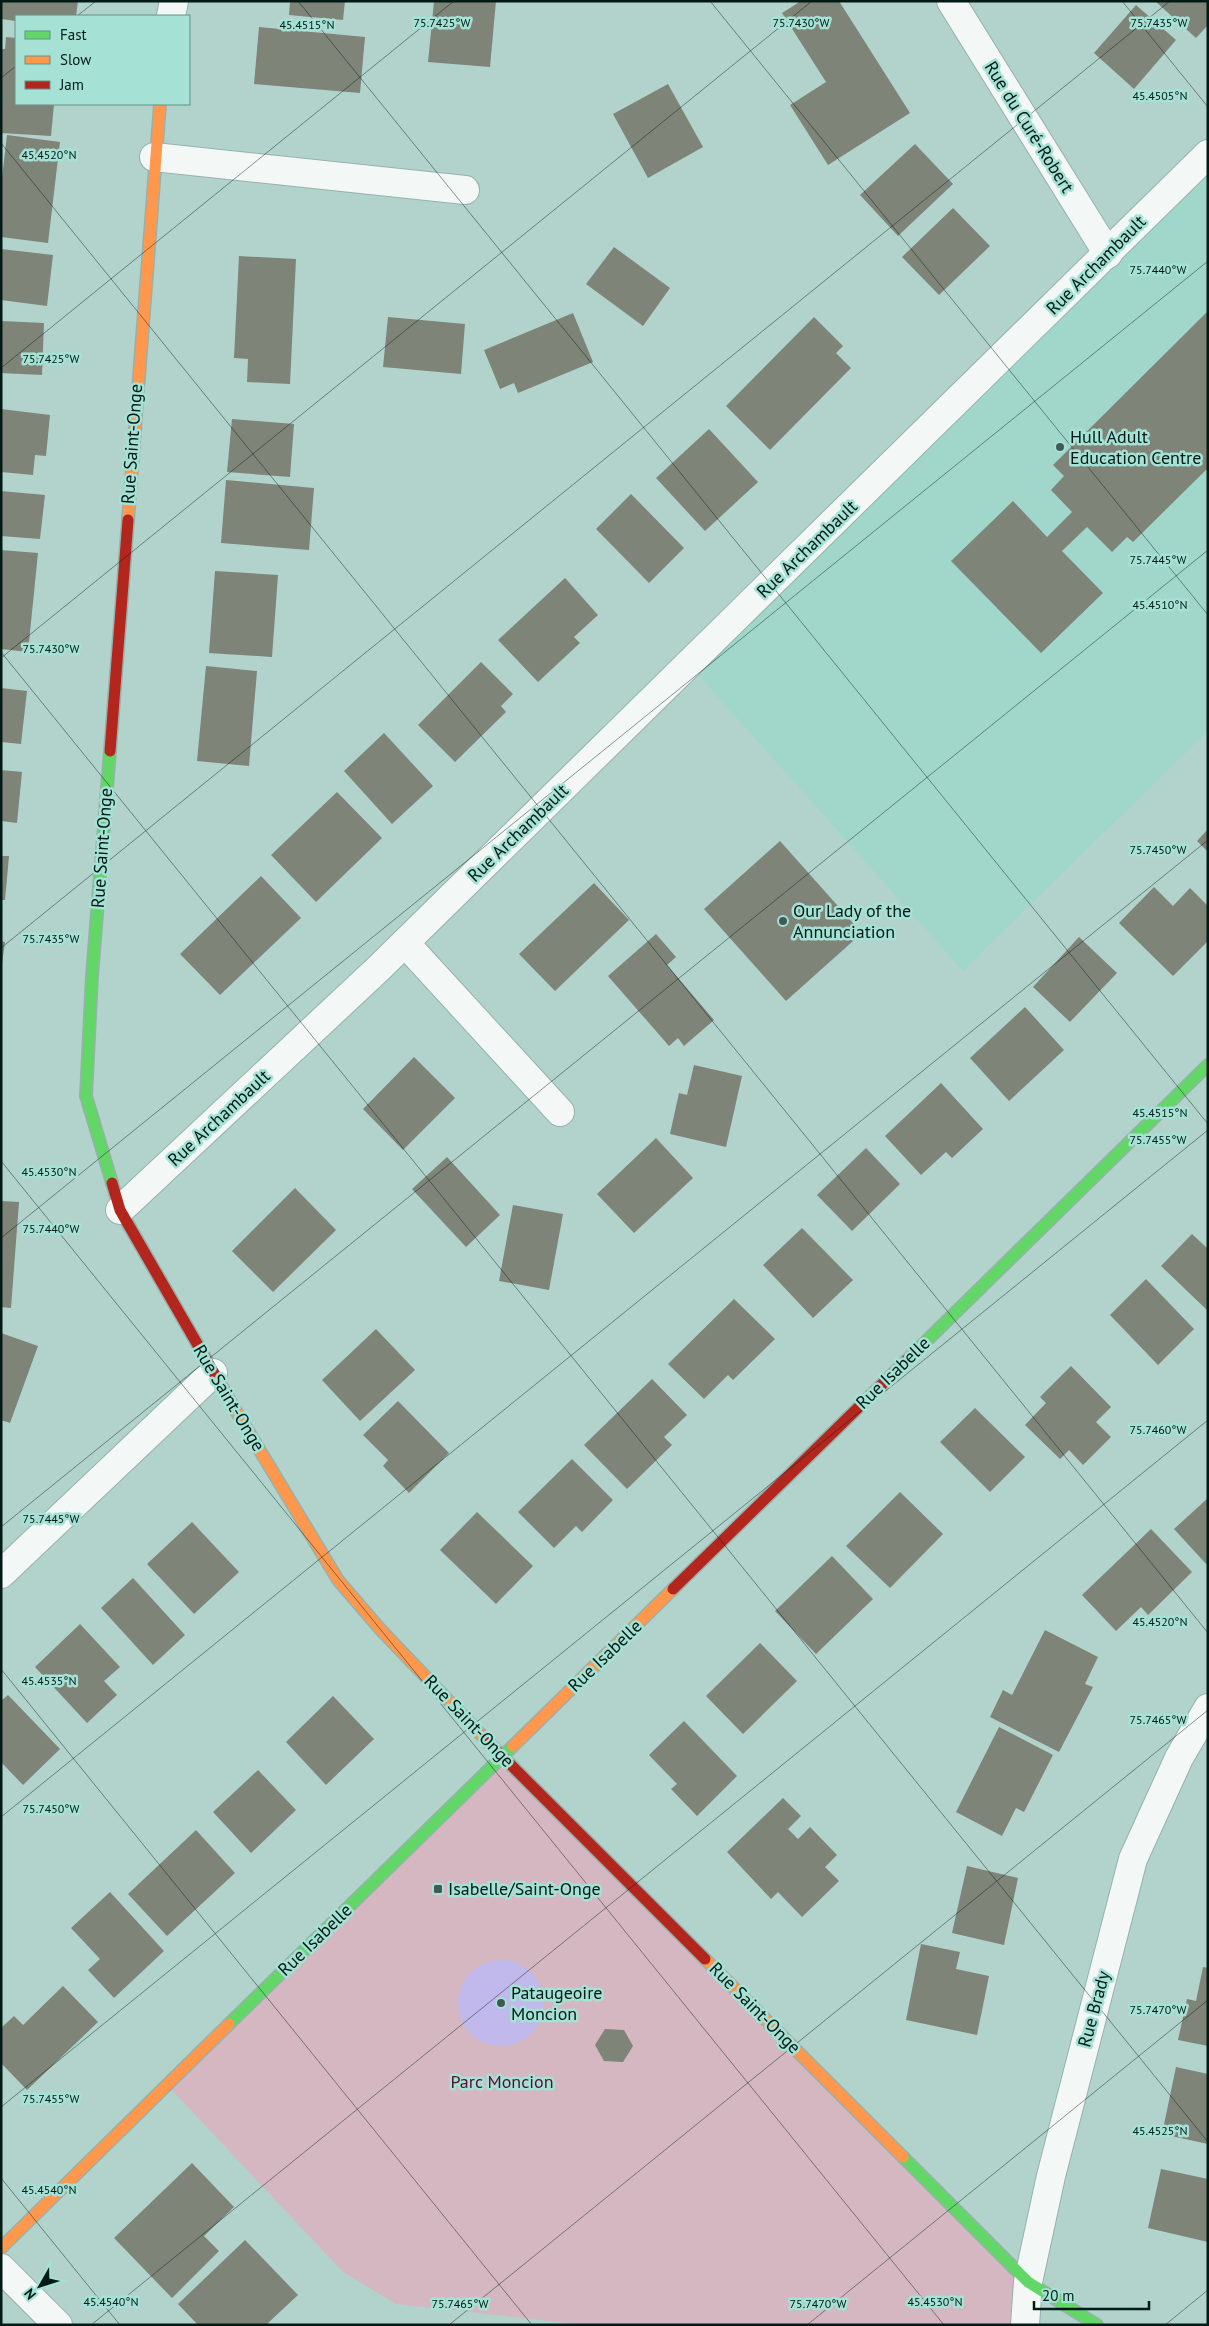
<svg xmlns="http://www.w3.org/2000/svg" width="1209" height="2326" viewBox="0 0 1209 2326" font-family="'PT Sans',sans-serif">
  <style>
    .built { fill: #a1d7cb }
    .green { fill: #d4b7c1 }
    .water { fill: #c1b8ec }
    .building { fill: #7e8477 }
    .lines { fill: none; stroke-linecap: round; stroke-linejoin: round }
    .street-casing { stroke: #97b1ab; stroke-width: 30 }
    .fast-casing { stroke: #97b1ab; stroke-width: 14 }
    .slow-casing { stroke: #97b1ab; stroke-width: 14 }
    .jam-casing { stroke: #97b1ab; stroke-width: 14 }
    .street { stroke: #f3f8f7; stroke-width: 28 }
    .fast { stroke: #63d668; stroke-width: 11 }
    .slow { stroke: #ff974d; stroke-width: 11 }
    .jam { stroke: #b3261e; stroke-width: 11 }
    .ticks { fill: none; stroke: #021a16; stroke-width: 1; stroke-opacity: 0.45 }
    .poi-dot { fill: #405b56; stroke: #a5e1d4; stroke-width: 2 }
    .labels { text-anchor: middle; stroke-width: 5; stroke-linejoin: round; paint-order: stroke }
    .street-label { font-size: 18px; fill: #021a16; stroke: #a5e1d4 }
    .poi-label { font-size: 18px; fill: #021a16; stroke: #a5e1d4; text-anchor: start }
    .park-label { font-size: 18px; fill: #5a0b2e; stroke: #a5e1d4 }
    .ticks-label { font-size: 12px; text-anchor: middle; fill: #021a16; stroke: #a5e1d4; stroke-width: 5; stroke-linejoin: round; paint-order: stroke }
  </style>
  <rect width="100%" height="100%" fill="#b2d3cc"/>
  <path class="built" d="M1208 154V731L963 971 689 665Z"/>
  <path class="green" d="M503 1756 1028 2282 1025 2325H586L396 2304 343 2272 167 2085Z"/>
  <circle class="water" cx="501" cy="2003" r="43"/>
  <g class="building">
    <path d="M1 1H78L76 16H16V21L1 19Z"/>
    <path d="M290 1H345L343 20 289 15Z"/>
    <path d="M434 1H496L490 67 428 62Z"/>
    <path d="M801 1H839L910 113 828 165 790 105 826 82 782 13Z"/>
    <path d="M1155 1H1208V25L1196 38Z"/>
    <path d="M1136 5 1176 40 1134 89 1094 53Z"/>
    <path d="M259 27 365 37 360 93 254 84Z"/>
    <path d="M6 37 16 38V104H54L51 136 1 133V49H5Z"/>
    <path d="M668 84 703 147 648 178 613 114Z"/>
    <path d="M7 135 60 142 48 243 1 237V186Z"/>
    <path d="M915 144 953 184 898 236 860 195Z"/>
    <path d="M953 208 990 246 939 295 902 257Z"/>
    <path d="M614 247 670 288 643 326 586 284Z"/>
    <path d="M1 249 53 255 47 306 1 300Z"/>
    <path d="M239 256 296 259 290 384 247 382 248 359 234 358Z"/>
    <path d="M1208 311V468L1133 542 1127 537 1112 552 1087 527 1062 551 1103 593 1041 653 951 561 1013 501 1047 537 1072 512 1051 490 1064 476 1053 465Z"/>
    <path d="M573 313 593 362 518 393 514 383 500 389 484 350Z"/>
    <path d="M388 317 465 324 461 374 383 367Z"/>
    <path d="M814 317 843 346 836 353 851 368 770 450 726 406Z"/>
    <path d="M1 321 44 323 42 375 1 373Z"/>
    <path d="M1 409 50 415 46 456 35 455 33 475 1 472Z"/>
    <path d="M232 419 294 424 290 477 227 472Z"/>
    <path d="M709 429 758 482 705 531 656 478Z"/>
    <path d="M226 480 314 488 309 550 221 543Z"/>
    <path d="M1 491 45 495 40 539 1 536Z"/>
    <path d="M631 494 684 548 649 583 596 529Z"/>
    <path d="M1 550 38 553 28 652 1 649Z"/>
    <path d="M215 571 278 575 272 657 209 653Z"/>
    <path d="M565 578 598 615 574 637 580 643 538 682 498 640Z"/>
    <path d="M481 662 513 694 501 706 506 712 455 762 418 725Z"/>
    <path d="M206 666 257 671 249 766 197 761Z"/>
    <path d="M1 688 27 691 21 744 1 742Z"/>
    <path d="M384 733 433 786 392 824 344 771Z"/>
    <path d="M1 770 22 772 17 823 1 821Z"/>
    <path d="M337 792 382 838 316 902 271 855Z"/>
    <path d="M1208 829V852L1197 841Z"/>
    <path d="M780 841 862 933 786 1001 704 909Z"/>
    <path d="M1 856H9L5 900H1Z"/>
    <path d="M261 876 301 918 220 995 180 954Z"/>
    <path d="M594 883 629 920 555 991 519 954Z"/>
    <path d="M1154 887 1173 906 1190 888 1208 906V941L1173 976 1119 923Z"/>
    <path d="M656 934 676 957 667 965 714 1020 684 1046 678 1038 669 1046 608 976Z"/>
    <path d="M1079 937 1117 973 1070 1022 1033 987Z"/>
    <path d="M1 941 5 942 2 964 1 963Z"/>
    <path d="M1025 1007 1064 1050 1009 1101 970 1058Z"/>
    <path d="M414 1057 455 1098 403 1150 363 1109Z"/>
    <path d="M694 1065 742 1076 726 1147 670 1134 679 1093 687 1095Z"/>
    <path d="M941 1083 983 1129 952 1158 946 1152 921 1175 885 1136Z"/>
    <path d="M656 1138 693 1178 634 1233 597 1194Z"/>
    <path d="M866 1148 900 1184 852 1231 817 1195Z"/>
    <path d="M447 1157 500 1215 466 1247 412 1189Z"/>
    <path d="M295 1188 336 1230 273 1292 232 1251Z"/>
    <path d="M1 1201 19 1202 11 1308 1 1307Z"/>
    <path d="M513 1205 563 1214 549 1290 499 1281Z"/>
    <path d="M802 1228 853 1280 813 1318 763 1265Z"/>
    <path d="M1192 1234 1208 1249V1311L1161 1266Z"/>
    <path d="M1146 1279 1194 1329 1158 1365 1110 1315Z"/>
    <path d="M734 1299 775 1339 733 1380 728 1375 704 1399 668 1364Z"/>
    <path d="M376 1329 415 1370 360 1421 322 1380Z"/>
    <path d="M1 1333 38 1346 10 1423 1 1420Z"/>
    <path d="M1071 1366 1111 1407 1096 1422 1111 1437 1083 1465 1069 1450 1060 1459 1025 1425 1046 1403 1040 1397Z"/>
    <path d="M652 1379 687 1415 664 1437 672 1445 627 1489 584 1445Z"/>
    <path d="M398 1401 449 1453 409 1493 383 1466 388 1460 363 1435Z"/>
    <path d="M975 1408 1025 1457 990 1492 940 1442Z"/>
    <path d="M572 1459 613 1500 582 1532 576 1526 554 1548 518 1512Z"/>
    <path d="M900 1492 943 1534 890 1588 846 1546Z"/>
    <path d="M1208 1498V1566L1174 1529Z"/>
    <path d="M477 1512 533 1566 496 1604 440 1550Z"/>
    <path d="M192 1522 239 1572 194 1614 147 1564Z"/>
    <path d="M1151 1529 1192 1572 1148 1615 1141 1607 1116 1631 1082 1595Z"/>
    <path d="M832 1556 873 1599 816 1654 775 1611Z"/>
    <path d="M133 1578 185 1635 153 1665 101 1608Z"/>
    <path d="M80 1624 120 1667 104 1681 117 1695 87 1723 35 1667Z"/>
    <path d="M1045 1630 1098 1657 1085 1684 1093 1687 1059 1752 990 1717 1003 1690 1012 1695Z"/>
    <path d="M760 1643 797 1681 743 1734 706 1696Z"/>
    <path d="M8 1695 60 1749 23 1785 1 1762V1701Z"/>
    <path d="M333 1696 374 1739 326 1785 286 1742Z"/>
    <path d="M684 1721 737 1776 697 1816 671 1789 677 1784 649 1755Z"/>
    <path d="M999 1727 1053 1755 1024 1812 1016 1808 1002 1836 956 1812Z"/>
    <path d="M258 1770 296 1810 251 1853 213 1812Z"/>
    <path d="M783 1798 801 1816 788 1829 798 1839 810 1827 837 1855 825 1867 839 1881 802 1917 778 1892 771 1899 727 1852Z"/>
    <path d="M196 1830 235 1873 167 1936 128 1894Z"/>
    <path d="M967 1866 1018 1878 1004 1945 952 1933Z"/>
    <path d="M110 1892 164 1951 114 1998 88 1970 100 1959 71 1928Z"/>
    <path d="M921 1944 960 1952 956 1969 989 1976 977 2035 906 2020Z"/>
    <path d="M1203 1967 1208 1968V2046L1178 2040 1187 1999 1196 2001Z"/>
    <path d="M63 1986 98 2022 27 2090 1 2063V2028L14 2016 23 2025Z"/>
    <path d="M605 2029 624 2030 633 2046 623 2062 604 2061 595 2045Z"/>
    <path d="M1176 2067 1208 2074V2144L1162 2134Z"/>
    <path d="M192 2163 234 2207 204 2236 219 2251 172 2298 114 2238Z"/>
    <path d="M1161 2169 1208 2179V2242L1148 2228Z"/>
    <path d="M245 2240 298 2295 268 2323 269 2325H198L178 2304Z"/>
  </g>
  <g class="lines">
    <g class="street-casing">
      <g id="street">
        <path d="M951 1 1108 254"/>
        <path d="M171 16 174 1"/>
        <path d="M154 157 465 190"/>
        <path d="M405 943 560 1112"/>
        <path d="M120 1210 378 969 1208 154"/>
        <path d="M1 1574 213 1373"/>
        <path d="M1 2268 58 2325"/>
        <path d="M1025 2325 1028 2282 1051 2176 1133 1859 1179 1758 1208 1708"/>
      </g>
    </g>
    <g class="fast-casing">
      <g id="fast">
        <path d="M110 751 92 976 86 1096 112 1183"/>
        <path d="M911 1356 1208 1065"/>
        <path d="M229 2024 513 1746"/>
        <path d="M903 2157 1028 2282 1097 2325"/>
      </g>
    </g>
    <g class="slow-casing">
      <g id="slow">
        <path d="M128 520 160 104"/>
        <path d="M233 1406 338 1580 380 1629 487 1741"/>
        <path d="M513 1746 673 1589"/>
        <path d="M705 1959 903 2157"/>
        <path d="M1 2248 229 2024"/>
      </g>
    </g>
    <g class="jam-casing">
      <g id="jam">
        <path d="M110 751 128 520"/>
        <path d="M112 1183 120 1210 233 1406"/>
        <path d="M673 1589 911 1356"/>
        <path d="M487 1741 705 1959"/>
      </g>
    </g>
    <use href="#street" class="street"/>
    <use href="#fast" class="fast"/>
    <use href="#slow" class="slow"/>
    <use href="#jam" class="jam"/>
  </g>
  <path class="ticks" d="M298 1 1208 1124M710 1 1208 615M1122 1 1208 107M77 16 96 1M1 78 16 66M1 143 1208 1633M1 368 454 1M1 652 1208 2142M1 658 812 1M1 948 1170 1M1 1161 944 2325M1 1238 1208 261M1 1527 1208 550M1 1669 532 2325M1 1817 1208 840M1 2107 1208 1130M1 2178 120 2325M91 2325 1208 1420M449 2325 1208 1710M807 2325 1208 2000M1165 2325 1208 2290"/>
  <g class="poi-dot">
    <circle cx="1060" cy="447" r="5"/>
    <circle cx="783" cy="921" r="5"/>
    <rect x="433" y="1884" width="10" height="10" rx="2.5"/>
    <circle cx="501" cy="2003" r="5"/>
  </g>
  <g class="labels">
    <g class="street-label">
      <text transform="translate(1029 127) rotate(58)" y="6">Rue du Curé-Robert</text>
      <text transform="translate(1096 265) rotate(-45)" y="6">Rue Archambault</text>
      <text transform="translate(132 444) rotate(-86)" y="6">Rue Saint-Onge</text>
      <text transform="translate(807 549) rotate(-44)" y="6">Rue Archambault</text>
      <text transform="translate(518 833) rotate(-44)" y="6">Rue Archambault</text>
      <text transform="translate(102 848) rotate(-86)" y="6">Rue Saint-Onge</text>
      <text transform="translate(219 1118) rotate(-43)" y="6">Rue Archambault</text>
      <text transform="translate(893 1373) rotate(-44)" y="6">Rue Isabelle</text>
      <text transform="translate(229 1398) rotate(59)" y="6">Rue Saint-Onge</text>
      <text transform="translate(605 1656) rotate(-44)" y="6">Rue Isabelle</text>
      <text transform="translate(469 1721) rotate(46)" y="6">Rue Saint-Onge</text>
      <text transform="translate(315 1940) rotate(-44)" y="6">Rue Isabelle</text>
      <text transform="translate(755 2008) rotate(45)" y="6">Rue Saint-Onge</text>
      <text transform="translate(1094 2009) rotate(-75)" y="6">Rue Brady</text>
    </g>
    <g class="poi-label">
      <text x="1070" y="443">Hull Adult<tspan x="1070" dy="21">Education Centre</tspan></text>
      <text x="793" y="917">Our Lady of the<tspan x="793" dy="21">Annunciation</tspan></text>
      <text x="448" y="1895">Isabelle/Saint-Onge</text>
      <text x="511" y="1999">Pataugeoire<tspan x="511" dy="21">Moncion</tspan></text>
    </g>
    <g class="park-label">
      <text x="502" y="2088">Parc Moncion</text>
    </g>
  </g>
  <g class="ticks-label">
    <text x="442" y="27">75.7425°W</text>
    <text x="801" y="27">75.7430°W</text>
    <text x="1159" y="27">75.7435°W</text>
    <text x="307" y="29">45.4515°N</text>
    <text x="1160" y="100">45.4505°N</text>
    <text x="49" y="159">45.4520°N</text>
    <text x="1158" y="274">75.7440°W</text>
    <text x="51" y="363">75.7425°W</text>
    <text x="1158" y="564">75.7445°W</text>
    <text x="1160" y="609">45.4510°N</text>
    <text x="51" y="653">75.7430°W</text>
    <text x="1158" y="854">75.7450°W</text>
    <text x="51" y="943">75.7435°W</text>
    <text x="1160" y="1117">45.4515°N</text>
    <text x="1158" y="1144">75.7455°W</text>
    <text x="49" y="1176">45.4530°N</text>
    <text x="51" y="1233">75.7440°W</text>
    <text x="1158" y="1434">75.7460°W</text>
    <text x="51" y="1523">75.7445°W</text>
    <text x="1160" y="1626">45.4520°N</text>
    <text x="49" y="1685">45.4535°N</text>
    <text x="1158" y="1724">75.7465°W</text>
    <text x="51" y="1813">75.7450°W</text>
    <text x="1158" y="2014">75.7470°W</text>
    <text x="51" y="2103">75.7455°W</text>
    <text x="1160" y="2135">45.4525°N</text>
    <text x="49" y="2194">45.4540°N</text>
    <text x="111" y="2306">45.4540°N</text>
    <text x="935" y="2306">45.4530°N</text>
    <text x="460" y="2308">75.7465°W</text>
    <text x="818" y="2308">75.7470°W</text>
  </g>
  <rect width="1209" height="2326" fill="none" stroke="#021a16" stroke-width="5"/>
  <rect x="15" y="15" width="175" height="90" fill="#a5e1d4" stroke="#649188"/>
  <rect x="25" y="31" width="25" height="8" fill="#63d668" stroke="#649188"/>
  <text x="60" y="40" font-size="15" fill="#021a16">Fast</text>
  <rect x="25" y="56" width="25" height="8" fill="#ff974d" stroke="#649188"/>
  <text x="60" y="65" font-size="15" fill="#021a16">Slow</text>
  <rect x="25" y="81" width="25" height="8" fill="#b3261e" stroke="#649188"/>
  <text x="60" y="90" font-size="15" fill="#021a16">Jam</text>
  <g transform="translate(40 2286) rotate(231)" stroke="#a5e1d4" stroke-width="4" paint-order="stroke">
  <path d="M0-4L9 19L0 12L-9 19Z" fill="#021a16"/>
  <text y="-8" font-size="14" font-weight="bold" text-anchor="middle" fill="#021a16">N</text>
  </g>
  <path d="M1034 2301v8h115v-8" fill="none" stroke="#021a16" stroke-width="2.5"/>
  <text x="1042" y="2301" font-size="15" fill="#021a16" stroke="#a5e1d4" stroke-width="4" paint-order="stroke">20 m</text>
</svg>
